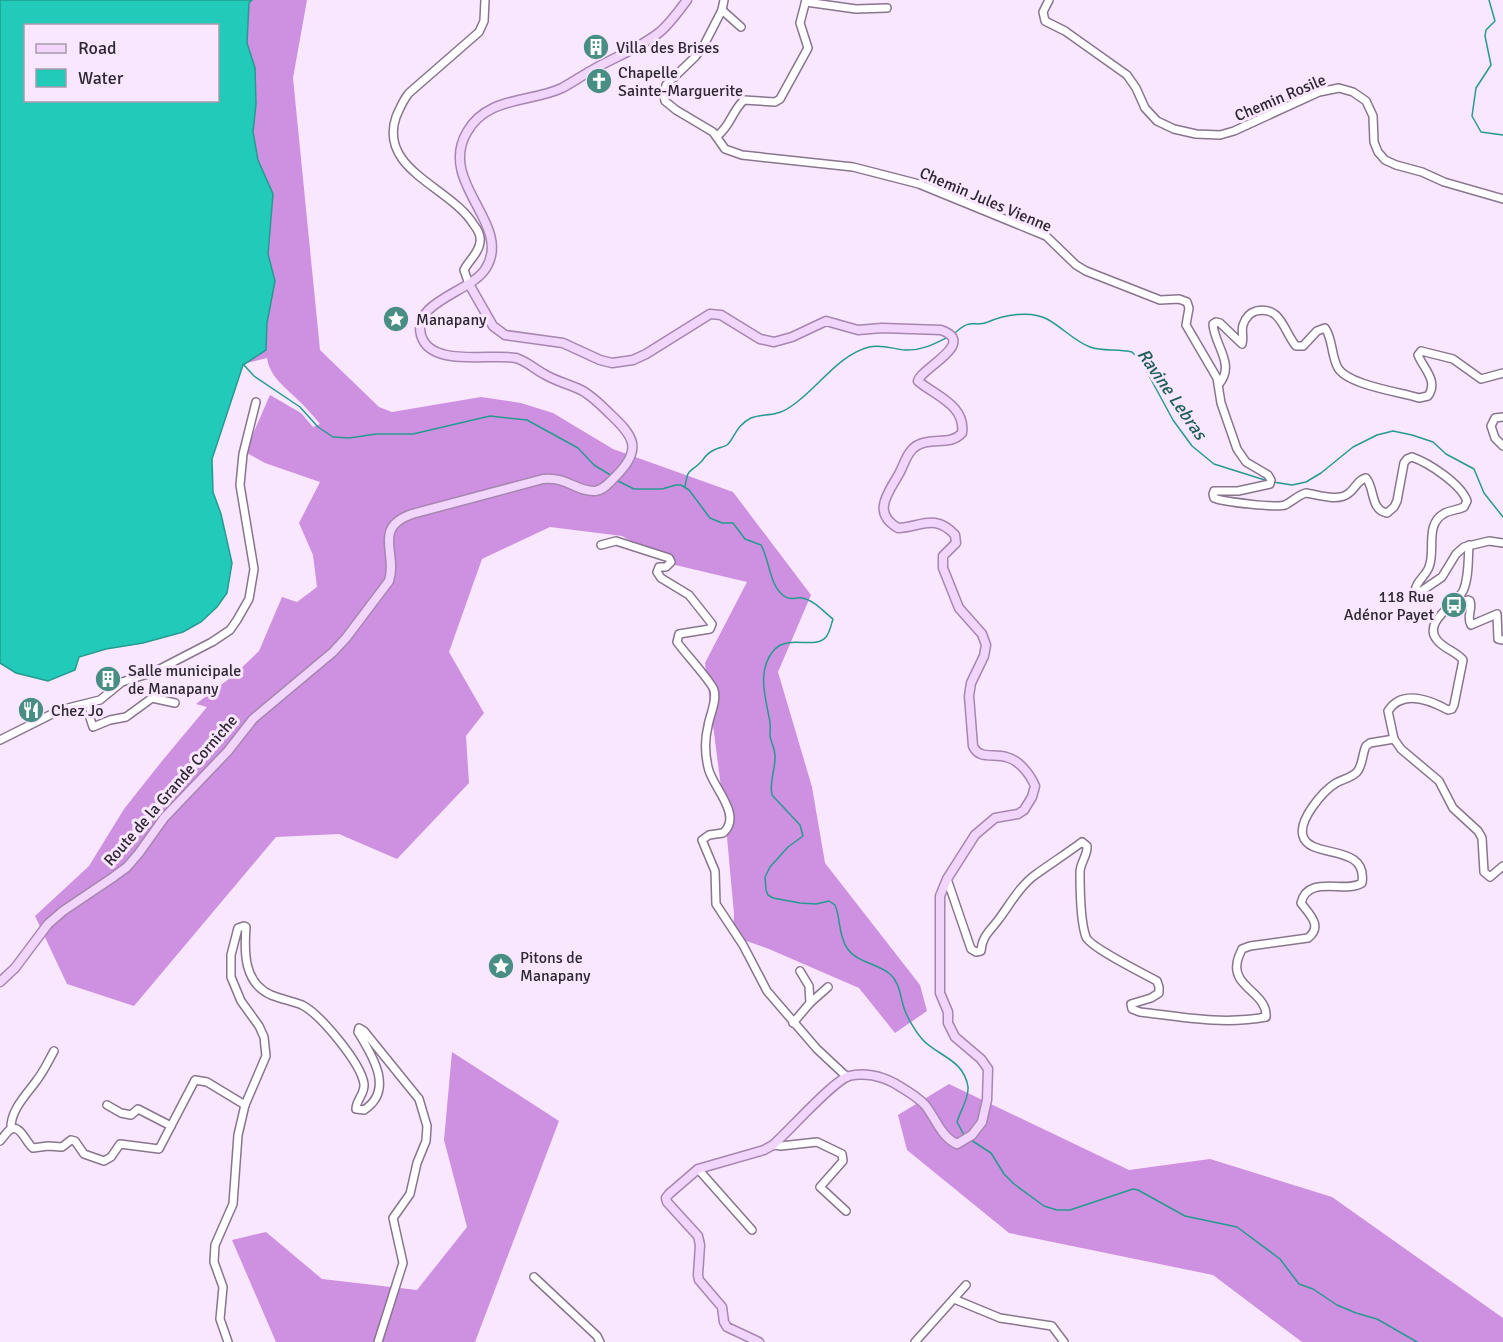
<svg xmlns="http://www.w3.org/2000/svg" width="1503" height="1342" viewBox="0 0 1503 1342" font-family="Signika,sans-serif">
  <style>
    .forest { fill: #ce90e0 }
    .water { fill: #22cbb9; stroke: #269a90; stroke-width: 1.5; fill-rule: evenodd }
    .lines { fill: none; stroke-linecap: round; stroke-linejoin: round }
    .stream { stroke: #269a90; stroke-width: 1.5 }
    .minor-casing { stroke: #88758e; stroke-width: 10 }
    .major-casing { stroke: #a786b1; stroke-width: 11 }
    .minor { stroke: #fff; stroke-width: 7 }
    .major { stroke: #f1d5fa; stroke-width: 8 }
    .labels { text-anchor: middle; stroke-width: 6; stroke-linejoin: round; paint-order: stroke }
    .poi-label { font-size: 16px; fill: #2f2732; stroke: #f8e7fe; text-anchor: start }
    .street-label { font-size: 16px; fill: #2f2732; stroke: #f8e7fe }
    .water-label { font-size: 18px; font-style: italic; fill: #205e56; stroke: #f8e7fe }
  </style>
  <rect width="100%" height="100%" fill="#f8e7fe"/>
  <g class="forest">
    <path d="M252 0H307L293 78 320 350 379 407 392 412 481 397 521 403 553 413 613 449 733 492 811 595 778 672 812 787 825 863 920 985 927 1011 895 1033 859 988 769 949 733 936 734 914 726 826 705 663 747 582 671 564 622 536 550 527 482 559 449 652 484 713 466 736 469 783 397 859 339 834 276 837 134 1006 67 984 35 916 89 866 124 809 162 761 207 707 196 704 234 675 259 651 282 597 297 602 317 587 313 555 299 523 320 482 265 463 245 452 270 395 301 413 313 427 320 424C313 416 306 407 297 399 284 386 270 377 267 358L243 364 266 350 267 323 275 281 268 254 273 194 258 160 253 132 256 104 255 68 247 43 249 3Z"/>
    <path d="M452 1052 559 1121 475 1342H276L232 1240 266 1232 322 1279 417 1290 467 1227 444 1140Z"/>
    <path d="M949 1084 1129 1170 1210 1159 1332 1197 1503 1318V1342H1302L1213 1275 1009 1233 907 1150 898 1115Z"/>
  </g>
  <path class="water" d="M0 0H252L249 3 247 43 255 68 256 104 253 132 258 160 273 194 268 254 275 281 267 323 266 350 243 365 212 459 213 492 221 514 232 563 227 593 217 607 201 622 183 632 143 643 106 649 79 657 75 670 48 681 16 673 0 663ZM26 26H218V100H26Z"/>
  <g class="lines">
    <g class="stream">
      <path d="M1489 0 1495 21 1486 30 1485 36 1491 65 1476 88 1472 116 1481 132 1503 135"/>
      <path d="M955 333C972 317 973 328 988 322 1004 315 1030 310 1047 319 1062 327 1074 341 1090 347 1103 352 1118 348 1132 352L1141 361 1173 420 1192 446 1214 464 1268 481"/>
      <path d="M243 364 254 376 300 407 318 427 333 437 349 438 376 434H413L490 416 527 420 578 448 594 465 612 476"/>
      <path d="M618 481 634 489H662L676 485H681L689 490 710 518 722 523H733L745 539 761 545C770 561 769 585 784 596 790 601 795 597 802 598 814 600 824 612 833 619 831 625 830 632 826 637 815 650 788 634 774 650 757 669 765 696 769 717 771 723 770 729 770 736 771 743 776 750 775 758 775 771 769 782 772 795L800 825 803 836 788 847 770 867 765 877 766 890 768 895 773 898 800 903 816 904 829 901 835 905C841 919 838 935 847 948 857 963 877 963 890 974 900 983 900 996 904 1008 907 1017 915 1031 922 1039 937 1056 964 1059 968 1087 969 1099 960 1111 957 1122L964 1135"/>
      <path d="M1273 482 1292 485 1306 482 1321 473 1353 447 1377 435 1393 431 1412 435 1433 442 1446 454 1474 469 1484 493 1503 517"/>
      <path d="M685 487C688 467 689 474 701 462 705 457 707 453 714 450 717 448 724 447 727 445 735 438 735 426 751 418 760 414 768 416 777 413 784 412 792 406 797 402 821 384 839 355 869 347 882 344 893 349 905 350 921 351 934 344 948 337"/>
      <path d="M971 1140 991 1153 1004 1174 1014 1184 1044 1206 1057 1210H1070L1133 1189 1138 1190 1185 1216 1237 1227 1280 1259 1299 1284 1313 1289 1337 1305 1356 1313 1377 1319 1417 1342"/>
    </g>
    <g class="minor-casing">
      <g id="minor">
        <path d="M724 0 722 10 704 45 695 57 666 85 664 96 665 101 676 110 713 132 725 149 742 155 853 167 919 184 1046 236 1076 265 1086 271 1160 300 1179 299 1187 302 1189 308 1186 325 1217 378 1221 403 1237 449 1246 462 1268 475 1271 480 1270 484 1238 491H1214L1213 494 1214 498C1224 502 1277 508 1285 505 1293 501 1298 495 1306 493 1319 495 1339 502 1349 493 1356 488 1357 480 1366 478 1375 488 1370 510 1387 513L1394 507 1397 501 1404 463 1407 459 1412 457C1429 463 1461 484 1467 501L1464 507C1458 510 1451 510 1445 513 1424 524 1436 550 1429 567 1426 576 1415 582 1415 592H1420L1442 577 1456 554 1464 547 1489 541 1503 543"/>
        <path d="M1049 0 1043 12 1045 21 1065 31 1127 75 1136 88 1145 108 1157 121 1174 129 1196 134 1220 135 1234 131 1319 92 1339 88 1353 92 1366 101 1373 116 1374 142 1378 152 1385 160 1396 165 1422 172 1444 182 1503 199"/>
        <path d="M806 2 856 9 887 8"/>
        <path d="M722 10 741 27"/>
        <path d="M717 136C730 127 732 111 744 100L775 102 780 99 808 48 800 23 806 0"/>
        <path d="M469 284 464 270C469 260 479 253 480 242 481 236 478 230 474 225 451 187 378 170 396 117 400 108 403 100 409 93L479 32 484 21 485 0"/>
        <path d="M1219 384C1236 364 1214 345 1213 324L1216 322 1220 323 1242 344C1244 338 1241 331 1243 325 1245 319 1249 313 1256 311 1281 305 1284 332 1296 346H1303L1317 331 1325 328C1333 339 1331 356 1338 368 1348 385 1400 392 1419 398L1428 396C1439 381 1423 368 1418 355L1421 351 1453 359 1481 379 1503 373"/>
        <path d="M1503 417 1495 418 1491 426 1495 438 1503 446"/>
        <path d="M601 545 616 541 669 558 671 562 666 567H659L657 572 661 578 689 595 712 624 710 629 679 634 677 642C684 652 711 681 714 690 717 702 710 714 708 726 705 738 705 754 708 767 711 786 744 815 723 833L709 835 702 840 715 871 716 904 743 945 767 991 817 1049 847 1077"/>
        <path d="M1469 545C1468 559 1469 578 1463 591 1456 604 1422 622 1437 640 1444 649 1457 652 1463 660L1454 705 1452 709 1448 710C1430 700 1402 689 1388 711L1394 739 1401 749 1439 781 1453 808 1478 831 1482 838 1484 872 1490 877 1503 866"/>
        <path d="M1451 604 1455 606 1468 600 1470 601C1473 609 1466 617 1471 625L1497 614 1498 639 1503 640"/>
        <path d="M91 703 90 718 93 727 110 720 126 717 152 698 175 703"/>
        <path d="M0 740 60 710 100 700 122 682 154 672 212 642 230 630 237 620 249 599 254 569 240 485 243 454 256 402"/>
        <path d="M947 879 971 949 976 952 981 951C982 936 990 931 999 919 1010 904 1020 886 1035 875 1050 864 1066 854 1082 842L1087 846C1088 855 1080 863 1080 872 1080 889 1080 921 1086 937 1090 947 1144 974 1157 981L1159 987V993L1151 998 1131 1004 1132 1009 1140 1012C1182 1017 1223 1025 1266 1017 1268 994 1233 987 1237 964 1237 959 1240 954 1242 949L1250 946 1308 938C1323 926 1310 915 1301 903 1308 874 1345 894 1362 883 1368 842 1310 860 1303 836 1298 820 1323 791 1336 783 1343 779 1351 778 1357 772 1363 765 1362 754 1366 746L1370 743 1394 739"/>
        <path d="M810 1003 828 987"/>
        <path d="M793 1023 810 1003 809 986 800 971"/>
        <path d="M107 1105 121 1113 131 1115 138 1109 171 1126"/>
        <path d="M11 1129C10 1110 27 1094 37 1080 44 1071 49 1060 54 1051"/>
        <path d="M0 1141C3 1138 7 1131 11 1129 20 1124 27 1144 33 1148L48 1146 62 1147 71 1140 75 1141 84 1154 104 1161 111 1157 120 1144 159 1149 195 1080 207 1082 245 1105"/>
        <path d="M773 1145 781 1146 817 1142 842 1154 843 1161 820 1187 846 1211"/>
        <path d="M698 1169 752 1230"/>
        <path d="M534 1277 597 1336 600 1342"/>
        <path d="M954 1299 1000 1318 1052 1326 1064 1342"/>
        <path d="M228 1342 220 1319 223 1287 214 1262 215 1245 233 1204 238 1135 245 1105 266 1056 264 1037 259 1026 241 1001 231 977V955L238 928 244 926 246 927C244 953 244 983 271 995 281 999 292 1001 302 1005 320 1014 361 1063 364 1084 365 1094 356 1100 356 1109L364 1110C395 1090 372 1055 358 1032L359 1028 364 1031 419 1099 427 1126 426 1141 417 1163 410 1194 393 1218 403 1263 378 1342"/>
        <path d="M915 1342 966 1285"/>
      </g>
    </g>
    <g class="major-casing">
      <g id="major">
        <path d="M469 284 493 326 505 335 563 343 600 360 612 363 633 360 646 354 710 314 721 315 760 339 774 342 792 337 826 321 858 330 882 328 941 330C978 343 921 368 918 381 934 395 966 405 962 433 951 446 932 437 918 445 908 450 905 462 900 472 890 491 870 512 898 528 921 527 935 513 955 535L956 543 943 556V568L959 608 982 634 986 645 984 656 971 683 969 696 973 746C979 760 994 753 1006 757 1019 760 1030 774 1035 786L1032 797 1024 810 1018 814 995 818 975 835 947 879 940 896V993L948 1012V1023L955 1037 981 1059 988 1069 987 1100 982 1122 972 1135 957 1144C941 1137 935 1117 925 1105 917 1096 904 1089 894 1083 881 1076 864 1072 849 1076 833 1081 789 1131 773 1145L764 1150 698 1169 669 1194 666 1198 667 1202 698 1236 700 1245 698 1275 699 1280 722 1307 724 1322 727 1327 759 1342"/>
        <path d="M0 982 15 968 48 924 63 911 112 878 127 867 139 853 164 818 228 751 253 719 333 652 346 638 389 581C398 553 372 528 412 514L543 479C566 476 577 492 595 491 604 490 610 482 616 476 643 449 634 436 609 413 601 405 591 395 581 390 569 384 555 381 544 374 535 369 526 361 516 358 491 353 430 368 421 335 412 301 472 292 486 268 513 224 437 183 467 132 487 96 530 103 562 88 573 82 583 75 594 69 615 57 642 47 661 31 671 22 679 11 687 0"/>
      </g>
    </g>
    <use href="#minor" class="minor"/>
    <use href="#major" class="major"/>
  </g>
  <defs>
    <g id="building-disc" transform="scale(1.35)"><circle r="9.5" fill="#498e84" stroke="#f8e7fe"/><path d="M-4-6H4V6H1V3H-1V6H-4ZM-2.5-4.3h1.7v1.8h-1.7ZM.8-4.3h1.7v1.8H.8ZM-2.5-1h1.7V.8h-1.7ZM.8-1h1.7V.8H.8Z" fill="#fff"/></g>
    <g id="church-disc" transform="scale(1.35)"><circle r="9.5" fill="#498e84" stroke="#f8e7fe"/><path d="M-1.2-6h2.4v3.5h3.3v2.4h-3.3V6h-2.4V-.1h-3.3v-2.4h3.3Z" fill="#fff"/></g>
    <g id="sight-disc" transform="scale(1.35)"><circle r="9.5" fill="#498e84" stroke="#f8e7fe"/><path d="M0-6L1.8-2.2L6-1.7L2.9 1.2L3.7 5.4L0 3.3L-3.7 5.4L-2.9 1.2L-6-1.7L-1.8-2.2Z" fill="#fff"/></g>
    <g id="bus-disc" transform="scale(1.35)"><circle r="9.5" fill="#498e84" stroke="#f8e7fe"/><path d="M-5-6H5V4H4V6H2V4H-2V6H-4V4H-5ZM-3.5-4V0h7V-4ZM-3.5 1.2v1.5H-2V1.2ZM2 1.2v1.5H3.5V1.2Z" fill="#fff"/></g>
    <g id="restaurant-disc" transform="scale(1.35)"><circle r="9.5" fill="#498e84" stroke="#f8e7fe"/><path d="M-5-6h1v4h1v-4h1v4h1v-4h1v5L-1.5 .5V6h-2V.5L-5-1ZM5-6V6H3V1.5H1.5Q1.5-4 5-6Z" fill="#fff"/></g>
  </defs>
  <g fill-rule="evenodd">
    <use href="#building-disc" x="596" y="47"/>
    <use href="#church-disc" x="599" y="81"/>
    <use href="#sight-disc" x="396" y="319"/>
    <use href="#bus-disc" x="1454" y="605"/>
    <use href="#building-disc" x="108" y="679"/>
    <use href="#restaurant-disc" x="31" y="710"/>
    <use href="#sight-disc" x="501" y="966"/>
  </g>
  <g class="labels">
    <g class="poi-label">
      <text x="616" y="53">Villa des Brises</text>
      <text x="618" y="78">Chapelle<tspan x="618" dy="18">Sainte-Marguerite</tspan></text>
      <text x="416" y="325">Manapany</text>
      <text x="1434" y="602" text-anchor="end">118 Rue<tspan x="1434" dy="18">Adénor Payet</tspan></text>
      <text x="128" y="676">Salle municipale<tspan x="128" dy="18">de Manapany</tspan></text>
      <text x="51" y="716">Chez Jo</text>
      <text x="520" y="963">Pitons de<tspan x="520" dy="18">Manapany</tspan></text>
    </g>
    <g class="street-label">
      <text transform="translate(1280 97) rotate(-23)" y="6">Chemin Rosile</text>
      <text transform="translate(986 199) rotate(23)" y="6">Chemin Jules Vienne</text>
      <text transform="translate(170 790) rotate(-49)" y="6">Route de la Grande Corniche</text>
    </g>
    <g class="water-label">
      <text transform="translate(1172 394) rotate(55)" y="6">Ravine Lebras</text>
    </g>
  </g>
  <rect x="24" y="24" width="195" height="78" fill="#f8e7fe" stroke="#a89aac" stroke-width="1.5"/>
  <rect x="36" y="44" width="30" height="9" fill="#f1d5fa" stroke="#a89aac" stroke-width="1.5"/>
  <text x="78" y="54" font-size="18" fill="#2f2732">Road</text>
  <rect x="36" y="69" width="30" height="18" fill="#22cbb9" stroke="#a89aac" stroke-width="1.5"/>
  <text x="78" y="84" font-size="18" fill="#2f2732">Water</text>
</svg>
